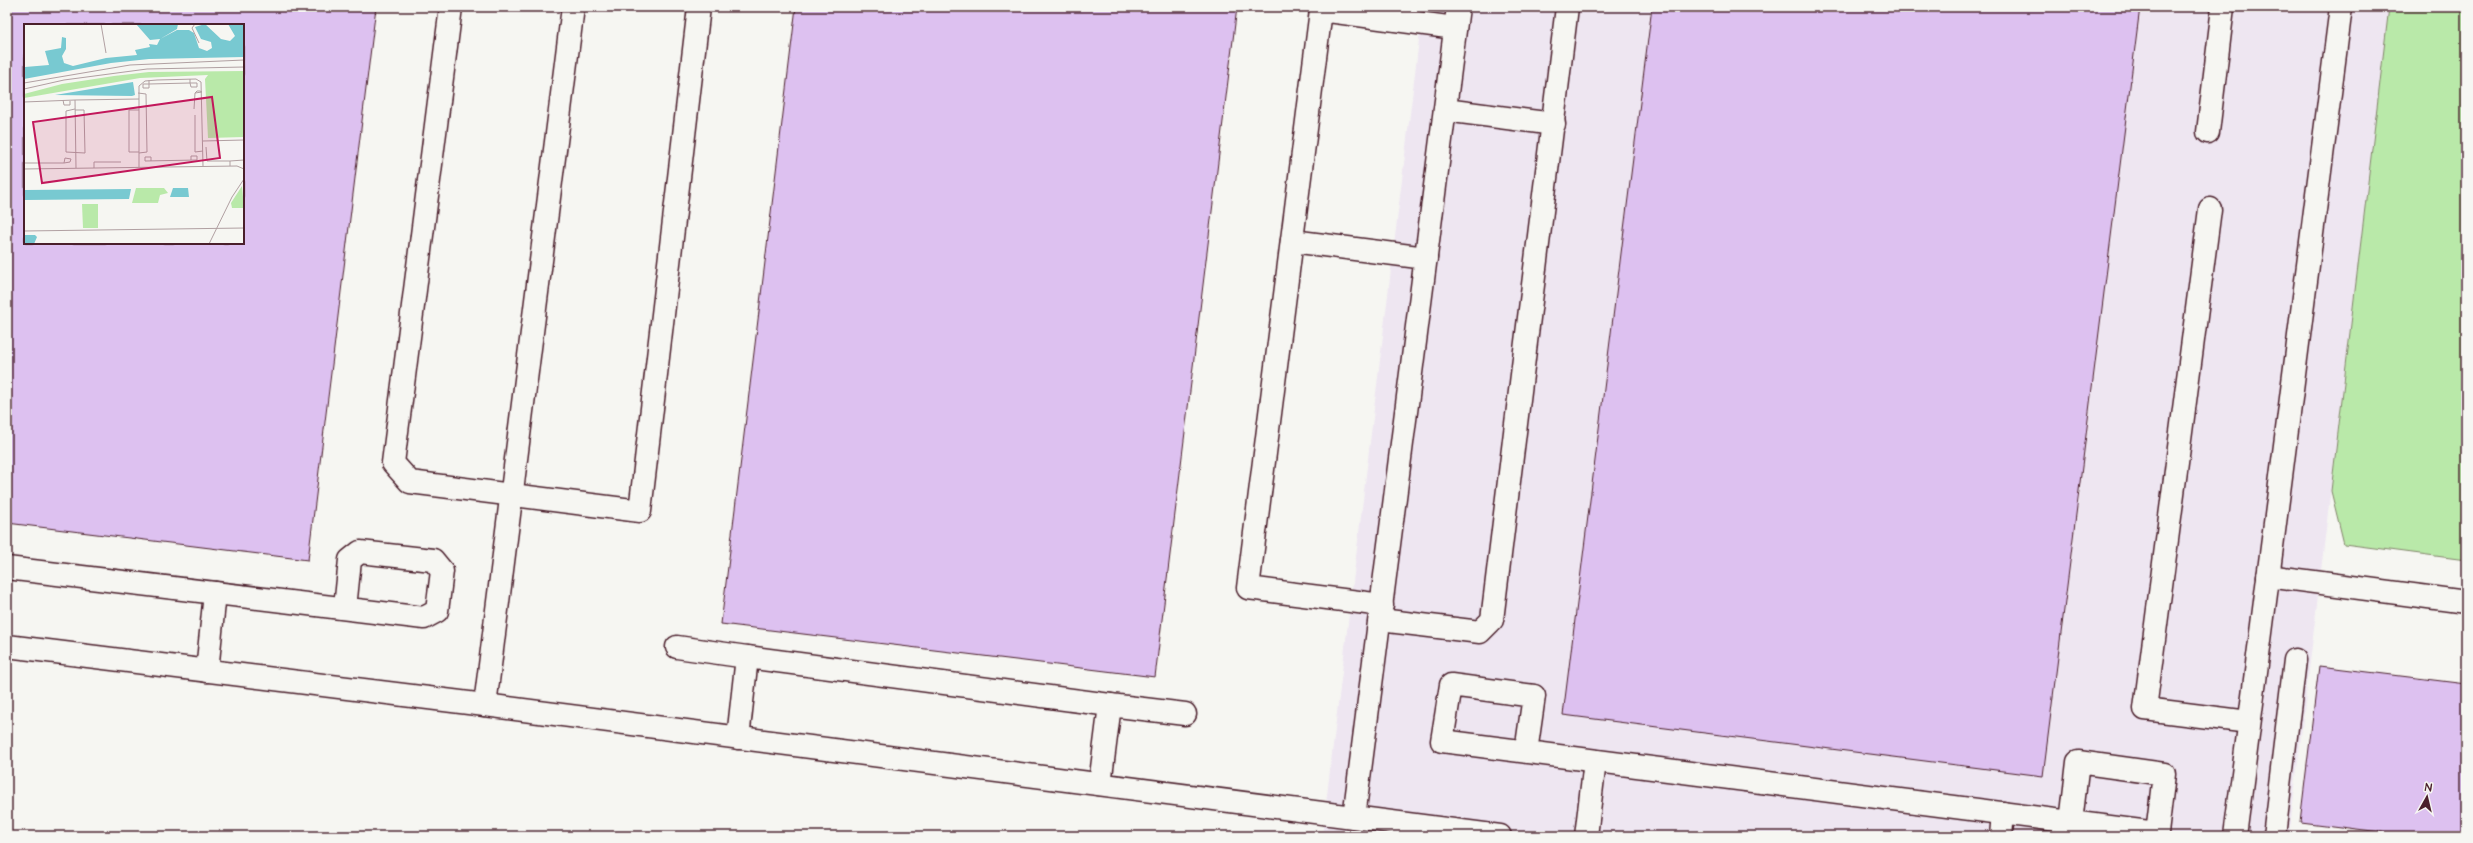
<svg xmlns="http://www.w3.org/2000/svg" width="2473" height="843" viewBox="0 0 2473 843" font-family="'Architects Daughter',sans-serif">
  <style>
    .built { fill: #eee6f1 }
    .green { fill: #b9e9a9; stroke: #82846a }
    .building { fill: #ddc1f0; stroke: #4a1f2b; fill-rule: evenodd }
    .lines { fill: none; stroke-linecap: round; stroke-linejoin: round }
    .minor-casing { stroke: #4a1f2b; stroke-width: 25 }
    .minor { stroke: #f6f6f2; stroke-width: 22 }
    .inset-road { fill: none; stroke: #b1a0a2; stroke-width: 1 }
    .view { fill: #c2185b; fill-opacity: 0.15; stroke: #c2185b; stroke-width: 2 }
    .inset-edge { fill: none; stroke: #4a1f2b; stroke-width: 2 }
  </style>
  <rect width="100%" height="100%" fill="#f6f6f2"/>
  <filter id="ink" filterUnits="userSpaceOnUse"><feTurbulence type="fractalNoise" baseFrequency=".025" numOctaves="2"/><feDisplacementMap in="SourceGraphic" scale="8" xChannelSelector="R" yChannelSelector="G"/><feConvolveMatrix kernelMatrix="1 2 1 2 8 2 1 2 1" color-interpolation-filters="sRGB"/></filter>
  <g filter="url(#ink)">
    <path class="built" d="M1423 7H2389L2289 836H1322Z"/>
    <path class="green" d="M2389 7H2466V560L2344 544 2331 491Z"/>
    <g class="building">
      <path d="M7 7H376L308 560 7 523ZM25 25H243V243H25Z"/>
      <path d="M796 7H1237L1155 677 721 624Z"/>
      <path d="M1652 7H2140L2043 776 1563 715Z"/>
      <path d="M2319 666 2466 684V836H2413L2300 822Z"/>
    </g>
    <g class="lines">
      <g class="minor-casing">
        <g id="minor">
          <path d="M451 7 393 463 410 482 640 511 699 7"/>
          <path d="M1445 110 1554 124"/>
          <path d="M2208 132 2223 7"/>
          <path d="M2210 209 2145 709 2249 722"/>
          <path d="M1292 241 1426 258"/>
          <path d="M7 568 424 618 437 611 442 571 433 560 360 552 350 560 345 608"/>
          <path d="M2268 576 2466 602"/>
          <path d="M1382 605 1248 588 1321 10 1455 28"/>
          <path d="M1380 620 1480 632 1492 620 1567 7"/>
          <path d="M7 646 485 705 1500 836"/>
          <path d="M677 647 747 657"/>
          <path d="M207 671 215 593"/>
          <path d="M485 705 573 7"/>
          <path d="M738 738 747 657 1110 705"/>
          <path d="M1526 752 1534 696 1451 685 1442 741 2157 833 2164 774 2078 762 2071 822"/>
          <path d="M1100 784 1110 705 1185 714"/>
          <path d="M1354 817 1458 7"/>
          <path d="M1586 836 1595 761"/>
          <path d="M2001 836 2003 813"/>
          <path d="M2235 836 2341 7"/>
          <path d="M2274 836 2295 660"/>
        </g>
      </g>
      <use href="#minor" class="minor"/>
    </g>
  </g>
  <g transform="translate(24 24)">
    <rect width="220" height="220" fill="#f6f6f2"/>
    <path d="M220 47V113L184 114 181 55 184 51 116 54 0 74V70L38 60 90 52 125 48ZM218 162 220 184H208L207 179ZM112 164H140L144 169 136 171 134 179H108ZM58 180H74V204H59Z" fill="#b9e9a9"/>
    <path d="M112 0H154L153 5 136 15 153 6H165L170 9 175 24 183 27 188 24 187 18 177 15 171 3 181 0 197 15 206 17 211 12 204 0H220V33L125 35 87 39 0 55V36L1 43 25 41 21 27 37 24 38 13 42 14V25L38 32 40 39 49 42 82 34 113 31 111 26 126 23 125 20 133 21 136 15 126 16ZM109 58 111 71 108 72 31 71ZM149 164H164L165 173H146ZM107 165 105 175 0 176V166ZM0 211H11L13 213 10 220H0Z" fill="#78c9d1"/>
    <path class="inset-road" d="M77 0 82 29M171 0 168 4 175 19M125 56V64H119V60H125L166 59H173V63H167L166 59V55M0 59 106 41 220 36M0 65 40 56 123 45 220 43M173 67H176L178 68 171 69ZM114 69 122 70 123 128 115 129M39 76 40 81H46V77M0 78 51 76M51 85 42 87V128L61 129 60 86H51M170 85 171 69M115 86H105V128H115M171 91V128L179 127M179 117 220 116M182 123 183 137H206V142M127 137V133H121V137L173 136V132H167V136M206 137 220 136M0 139H40L46 138 47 135 41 134 40 139M115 143V62L121 57 133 56 172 55 177 58 179 142M52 144 51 76 115 75M70 144V138H97M0 145 213 142 220 145M0 207 220 204M22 220H38M185 220 208 173 220 155"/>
    <path class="view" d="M188 73 196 134 18 159 9 98Z"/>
    <rect width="220" height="220" class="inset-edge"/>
  </g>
  <rect width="2473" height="843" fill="none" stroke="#f6f6f2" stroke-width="24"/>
  <rect x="12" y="12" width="2449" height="819" fill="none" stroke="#4a1f2b" stroke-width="1.5" filter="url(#ink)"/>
  <g transform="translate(2427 797) rotate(8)" stroke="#f6f6f2" stroke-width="3" paint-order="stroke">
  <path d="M0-3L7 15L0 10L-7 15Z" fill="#4a1f2b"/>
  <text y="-6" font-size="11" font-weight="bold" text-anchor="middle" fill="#4a1f2b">N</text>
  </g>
</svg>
